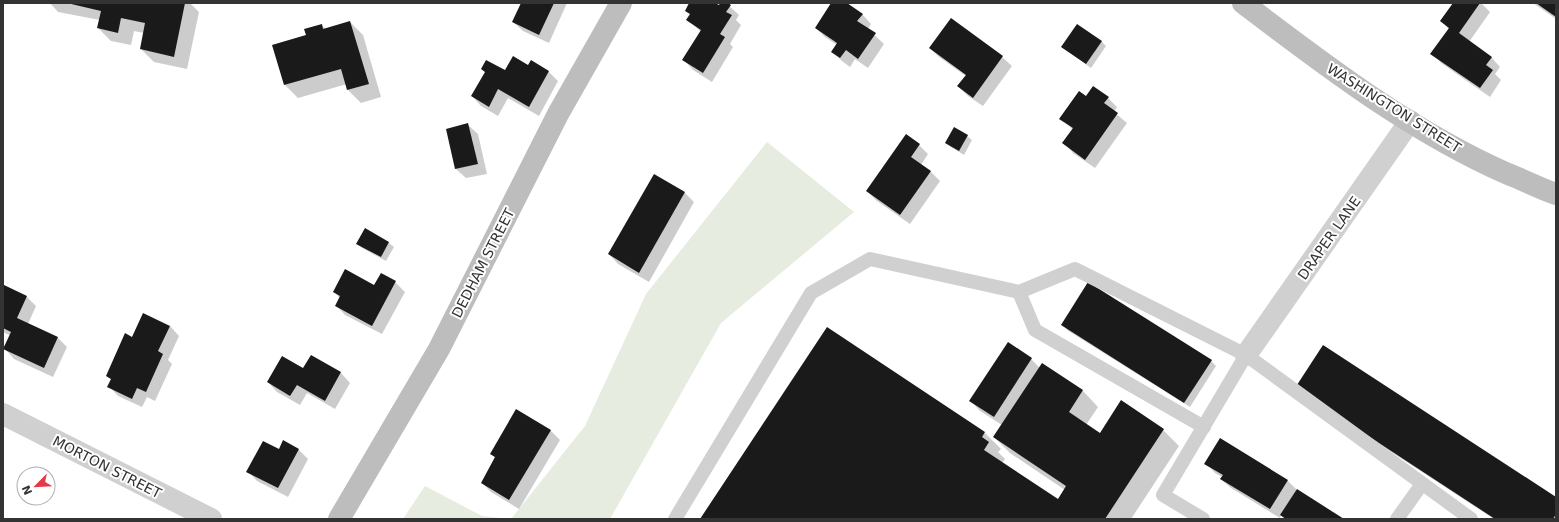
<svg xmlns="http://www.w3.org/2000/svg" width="1559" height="522" viewBox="0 0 1559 522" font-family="'DejaVu Sans',sans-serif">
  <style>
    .green { fill: #e6ecdf }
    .shadow { fill: #0003 }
    .building { fill: #1a1a1a }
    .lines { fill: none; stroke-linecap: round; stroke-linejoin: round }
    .service { stroke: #d0d0d0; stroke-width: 14 }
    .minor { stroke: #d0d0d0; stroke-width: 22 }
    .secondary { stroke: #bdbdbd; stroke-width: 22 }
    .labels { text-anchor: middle; stroke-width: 4; stroke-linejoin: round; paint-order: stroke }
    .street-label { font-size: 14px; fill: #333; stroke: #fff }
  </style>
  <rect width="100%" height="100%" fill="#fff"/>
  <path class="green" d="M767 142 854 212 721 323 610 519H403L425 486 482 516 511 519 585 426 646 294Z"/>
  <g class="shadow">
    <path d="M50 3H190L199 12 187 69 154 62 141 49 144 33 134 31 131 45 111 41 98 28 100 20 58 12Z"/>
    <path d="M522 3H567L549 43 523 31 513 22Z"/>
    <path d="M691 3H713L719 7 721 3H726L739 15 736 20 741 25 730 44 733 47 712 82 693 70 684 60 701 32 688 20 691 15 686 11Z"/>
    <path d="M833 3H845L862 14 871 24 868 29 884 44 868 68 855 59 850 67 842 61 833 52 837 45 825 37 816 28Z"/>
    <path d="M1454 3H1481L1490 12 1469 42 1491 57 1500 67 1495 74 1501 80 1490 97 1441 63 1432 53 1449 29 1441 21Z"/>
    <path d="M1533 3H1556V19Z"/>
    <path d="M350 22 363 35 381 97 361 103 348 90 347 84 298 98 285 85 273 45 307 35 321 25 326 29Z"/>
    <path d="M1101 41 1106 46 1091 68 1062 47Z"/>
    <path d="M930 48 1002 57 1012 66 983 106 968 96 958 86 966 76 939 57Z"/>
    <path d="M531 62 549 72 558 81 539 116 508 98 498 116 481 106 472 96 505 72 529 66Z"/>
    <path d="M1086 97 1108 98 1117 107 1114 112 1127 123 1095 168 1073 153 1064 143 1073 130 1061 118Z"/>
    <path d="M468 125 478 134 487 174 466 178 456 169 447 130Z"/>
    <path d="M967 136 972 140 964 155 951 147 946 143Z"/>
    <path d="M919 145 928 154 921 165 931 172 940 181 910 224 877 201 867 191Z"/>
    <path d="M654 175 685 193 694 202 649 282 618 264 609 254Z"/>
    <path d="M365 230 389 243 394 247 386 261 362 248 358 244Z"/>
    <path d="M395 282 405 292 382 334 345 315 336 305 340 298 334 292Z"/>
    <path d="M5 287 27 297 36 306 28 324 58 338 67 347 53 377 14 359 5 349 11 336 3 332V290Z"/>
    <path d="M1063 325 1211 361 1216 366 1190 407 1067 330Z"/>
    <path d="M170 326 179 336 168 360 172 364 155 401 147 397 142 407 118 396 109 386 112 380 107 376 133 338Z"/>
    <path d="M827 328 985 433 1001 449 998 452 1005 459 1002 463 1058 501 1065 490 1010 453 994 437 1002 425 980 411 971 401 1008 344 1031 359 1040 368 1042 364 1083 391 1098 407 1086 425 1100 434 1163 430 1179 446 1131 519H701Z"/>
    <path d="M311 356 341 373 350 383 335 409 307 393 300 405 277 392 268 382 304 369Z"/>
    <path d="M1301 393 1556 498V519H1494Z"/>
    <path d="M550 430 560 440 519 509 491 492 482 483 496 458 491 454Z"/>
    <path d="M284 442 299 450 308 459 288 497 257 481 248 471 279 451Z"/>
    <path d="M1206 463 1288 481 1297 490 1343 519H1285L1281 515 1280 518 1231 488 1221 479 1222 477 1215 473Z"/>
  </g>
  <g class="building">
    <path d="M67 3H185L174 57 140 49 145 23 121 18 118 33 97 28 101 11Z"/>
    <path d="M521 3H554L539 35 512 22Z"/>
    <path d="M689 3H715L719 5 720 3H728L731 5 726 12 732 15 720 34 725 37 703 73 682 60 701 30 686 20 690 14 685 11Z"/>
    <path d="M831 3H847L863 14 857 21 876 33 858 59 846 50 840 58 831 52 837 43 815 28Z"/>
    <path d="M1453 3H1480L1459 33 1492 57 1486 65 1493 70 1480 88 1430 54 1449 28 1440 21Z"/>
    <path d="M1536 3H1556V17Z"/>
    <path d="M951 18 1003 56 973 98 957 86 966 75 929 48Z"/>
    <path d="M350 21 369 84 347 90 341 69 284 85 272 45 306 35 304 29 322 24 323 29Z"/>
    <path d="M1077 24 1102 41 1086 64 1061 47Z"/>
    <path d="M513 56 528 65 531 60 549 71 529 107 498 89 489 107 471 96 485 72 481 69 486 60 505 70Z"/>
    <path d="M1093 86 1109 97 1104 103 1118 113 1085 160 1062 143 1073 128 1059 119 1079 91 1086 96Z"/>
    <path d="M468 123 478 164 455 169 446 129Z"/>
    <path d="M954 127 968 135 959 151 945 143Z"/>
    <path d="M906 134 920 144 911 157 931 171 900 215 866 191Z"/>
    <path d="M654 174 685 192 639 273 608 254Z"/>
    <path d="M365 228 389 242 381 257 356 244Z"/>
    <path d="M345 269 374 285 381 273 396 281 372 326 335 306 340 296 333 292Z"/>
    <path d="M1088 282 1212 360 1184 403 1061 325Z"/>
    <path d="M4 285 27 296 17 318 58 337 44 368 3 349 11 332 3 328V288Z"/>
    <path d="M143 313 170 326 158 351 163 354 146 392 137 388 132 399 107 387 111 379 106 376 125 333 132 337Z"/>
    <path d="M827 327 985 432 982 437 989 442 984 450 1058 499 1066 486 993 437 1042 363 1083 390 1069 412 1100 433 1121 400 1164 429 1105 519H700Z"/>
    <path d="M1008 342 1032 358 994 417 969 401Z"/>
    <path d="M1323 345 1556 497V514L1553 519H1495L1295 388Z"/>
    <path d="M311 355 341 372 325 401 297 385 290 396 267 382 282 356 303 368Z"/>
    <path d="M516 409 551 430 509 500 481 483 495 457 490 454Z"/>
    <path d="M1220 438 1288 480 1270 509 1220 479 1223 475 1204 464Z"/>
    <path d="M283 440 299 449 278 488 246 472 263 441 279 449Z"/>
    <path d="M1297 489 1344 519H1286L1280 515Z"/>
  </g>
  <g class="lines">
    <g class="service">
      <path d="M1019 292 1035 330 1204 427"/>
      <path d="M675 519 811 293 870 259 1019 292 1075 269 1246 355 1471 519"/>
      <path d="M1203 519 1163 495 1246 355"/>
      <path d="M1397 519 1422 484"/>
    </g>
    <g class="minor">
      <path d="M1246 355 1410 121"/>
      <path d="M3 414 211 519"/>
    </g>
    <g class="secondary">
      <path d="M1243 3C1326 66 1412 132 1508 174 1524 180 1540 189 1556 194"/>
      <path d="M339 519 439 349 558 114 621 3"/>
    </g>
  </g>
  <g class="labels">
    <g class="street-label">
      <text transform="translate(1394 108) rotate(32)" y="5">WASHINGTON STREET</text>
      <text transform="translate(1329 238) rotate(-55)" y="5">DRAPER LANE</text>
      <text transform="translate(483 263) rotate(-63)" y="5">DEDHAM STREET</text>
      <text transform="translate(107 467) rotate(27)" y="5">MORTON STREET</text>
    </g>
  </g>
  <rect width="1559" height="522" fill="none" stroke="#333333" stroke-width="8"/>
  <g transform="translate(36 486) rotate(246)"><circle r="19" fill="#ffffff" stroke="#adadad"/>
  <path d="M0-3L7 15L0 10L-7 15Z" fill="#e63946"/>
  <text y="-6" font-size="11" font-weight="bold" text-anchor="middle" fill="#333333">N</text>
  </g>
</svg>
